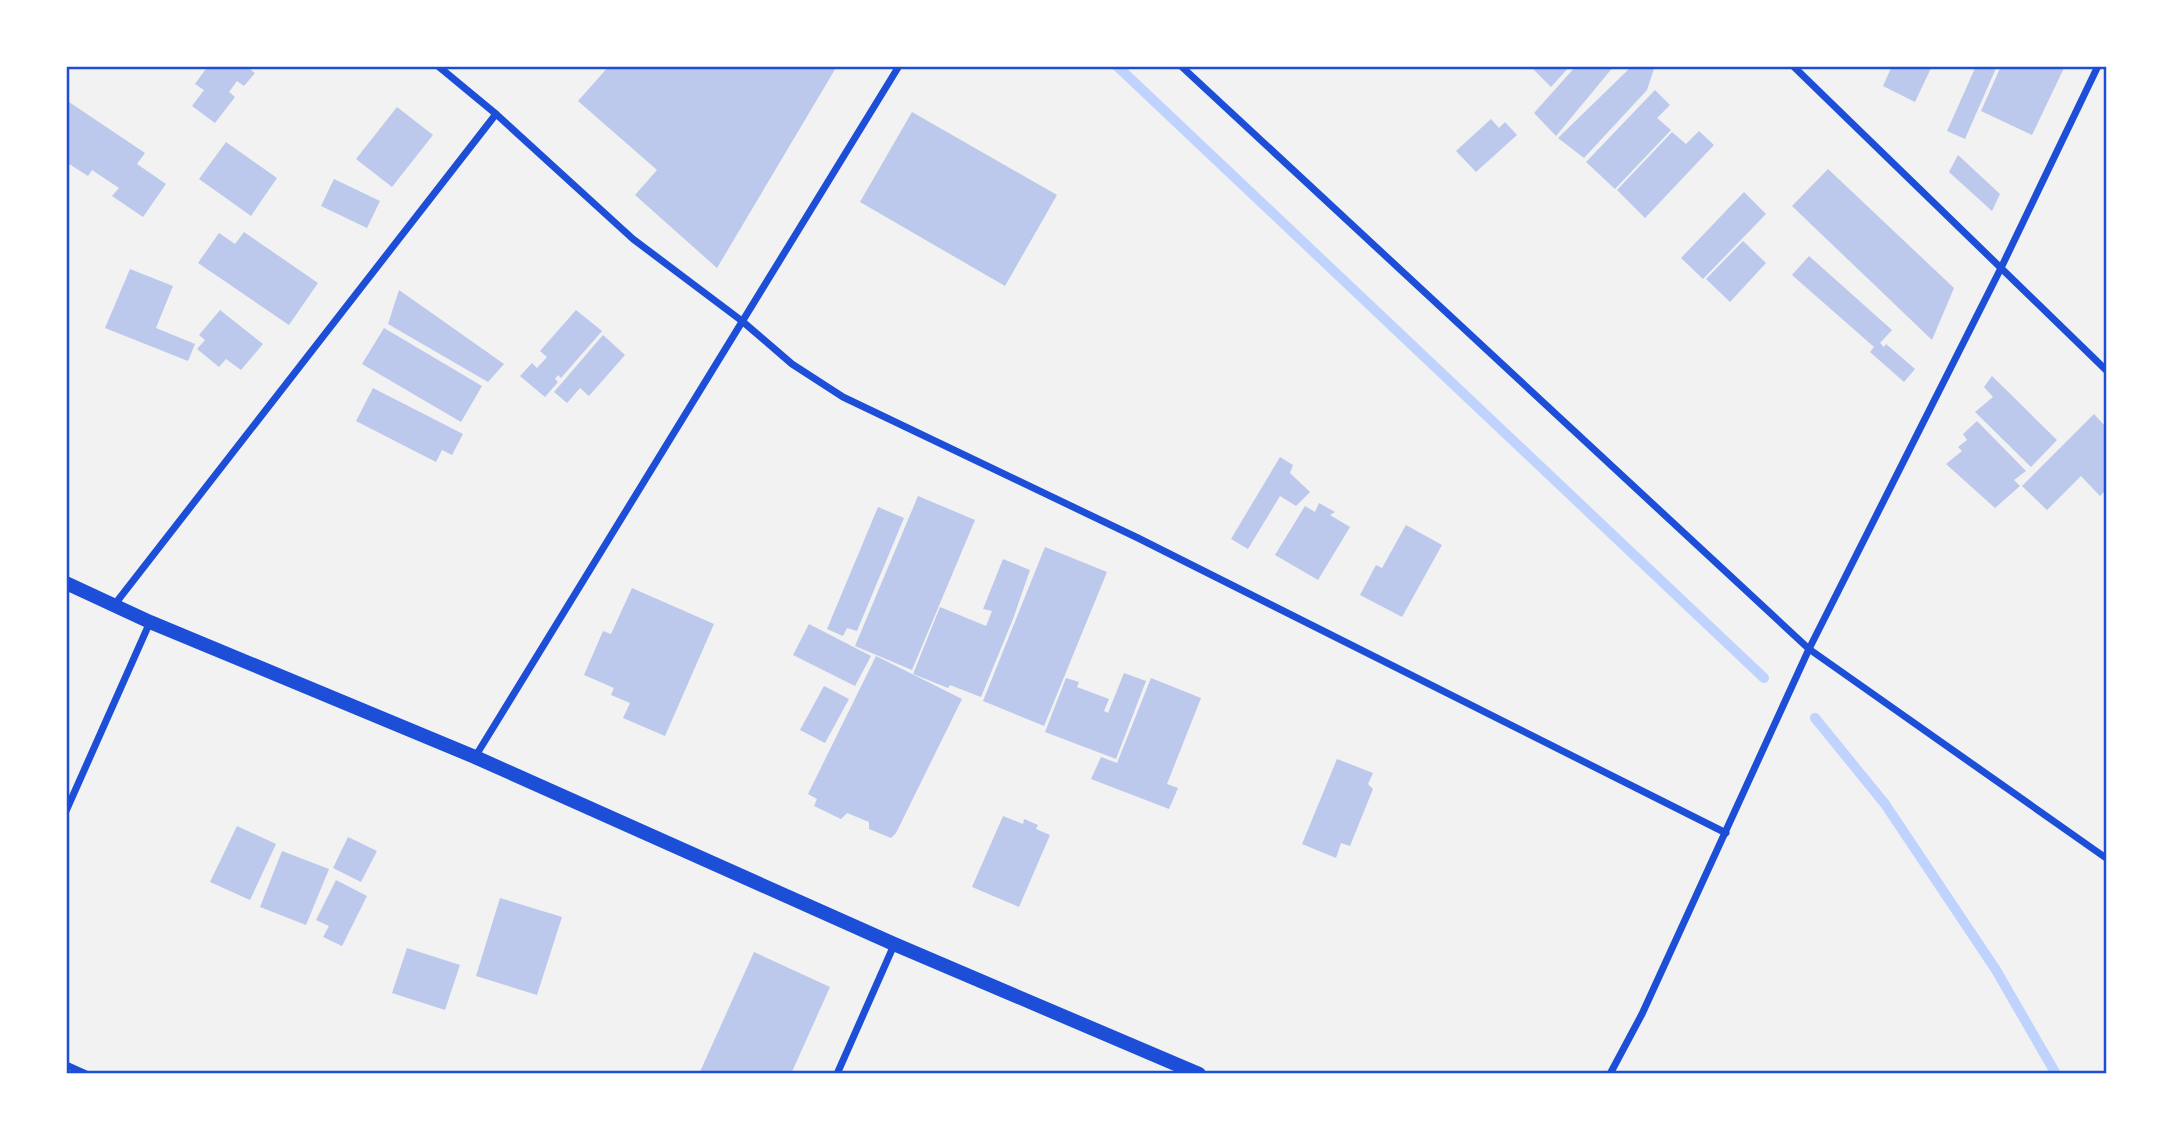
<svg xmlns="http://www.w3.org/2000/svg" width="2173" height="1140" viewBox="0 0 2173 1140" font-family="Inter,sans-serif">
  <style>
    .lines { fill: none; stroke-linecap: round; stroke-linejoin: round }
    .stream { stroke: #bfd3fe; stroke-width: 10 }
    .building { fill: #bdc9ec }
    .minor { stroke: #1d4ed8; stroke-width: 7 }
    .secondary { stroke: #1d4ed8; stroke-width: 14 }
    .neatline { fill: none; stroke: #1d4ed8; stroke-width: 2.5 }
  </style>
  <rect width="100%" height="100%" fill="#f2f2f2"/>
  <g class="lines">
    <g class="stream">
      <path d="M1117 66 1764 678"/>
      <path d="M1815 718 1885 804 1996 970 2056 1074"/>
    </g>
  </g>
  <g class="building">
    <path d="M208 66H246L255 73 244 86 237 81 229 92 235 97 215 123 192 106 204 90 195 84Z"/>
    <path d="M609 66H837L717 268 635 195 657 170 578 101Z"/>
    <path d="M1530 66H1570L1551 87Z"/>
    <path d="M1576 66H1614L1556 136 1534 113Z"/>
    <path d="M1632 66H1655L1647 90 1584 158 1558 138Z"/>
    <path d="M1892 66H1932L1915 102 1883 86Z"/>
    <path d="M1976 66H1997L1965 139 1947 131Z"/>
    <path d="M2001 66H2065L2032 135 1981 111Z"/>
    <path d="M1655 90 1670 105 1657 118 1671 130 1615 189 1586 162Z"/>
    <path d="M66 100 145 153 137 164 166 184 143 217 112 196 119 188 92 170 88 176 66 162Z"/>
    <path d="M397 107 433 135 392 187 356 159Z"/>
    <path d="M912 112 1057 195 1005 286 860 202Z"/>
    <path d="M1491 119 1499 128 1505 122 1517 135 1476 172 1456 151Z"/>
    <path d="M1699 131 1714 145 1645 218 1617 190 1672 132 1686 144Z"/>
    <path d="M226 142 277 178 251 216 199 179Z"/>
    <path d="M1958 155 2000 194 1992 211 1949 172Z"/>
    <path d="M1828 169 1954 288 1932 340 1792 206Z"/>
    <path d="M334 179 380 201 367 228 321 206Z"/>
    <path d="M1744 192 1766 214 1703 279 1681 258Z"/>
    <path d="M244 232 318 283 289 325 198 263 219 233 235 244Z"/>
    <path d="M1743 241 1766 263 1730 302 1706 279Z"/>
    <path d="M1809 256 1892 330 1880 343 1884 347 1886 344 1915 369 1904 382 1870 352 1874 347 1792 275Z"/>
    <path d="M130 269 173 286 156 328 195 344 188 361 105 328Z"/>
    <path d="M399 290 504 364 488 382 388 324Z"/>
    <path d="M220 310 263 344 241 370 226 359 219 367 197 349 205 340 199 335Z"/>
    <path d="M576 310 602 331 561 378 558 375 555 379 558 382 545 397 520 376 532 363 537 368 547 357 540 351Z"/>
    <path d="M384 328 482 386 461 422 362 364Z"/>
    <path d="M603 335 625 355 589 396 580 388 567 403 554 392Z"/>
    <path d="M1992 376 2057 440 2031 467 1975 412 1993 397 1984 387Z"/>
    <path d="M373 388 463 434 452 455 442 450 436 462 356 421Z"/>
    <path d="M2094 414 2106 427V490L2100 496 2081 476 2047 510 2022 486Z"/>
    <path d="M1977 421 2026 471 2014 480 2020 486 1995 508 1946 464 1962 451 1958 447 1967 440 1963 434Z"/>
    <path d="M1280 457 1293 465 1290 473 1310 492 1296 506 1280 496 1248 549 1231 539Z"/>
    <path d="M918 496 975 520 912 670 855 646Z"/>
    <path d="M1319 503 1335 512 1330 515 1350 527 1318 580 1275 555 1305 506 1315 512Z"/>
    <path d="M878 507 904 518 857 631 847 628 843 636 827 629Z"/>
    <path d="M1406 525 1442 545 1402 617 1360 595 1376 565 1382 568Z"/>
    <path d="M1045 547 1107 572 1044 726 983 701Z"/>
    <path d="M1003 559 1030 570 1013 619 981 697 950 685 948 688 913 674 940 607 986 626 992 611 983 609Z"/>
    <path d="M632 588 714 624 665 736 623 718 630 703 611 695 614 688 584 675 603 631 611 634Z"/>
    <path d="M809 624 871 656 855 686 793 655Z"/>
    <path d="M876 656 962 699 896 833 891 838 869 829V822L847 813 841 819 814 806 817 799 808 794Z"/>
    <path d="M1124 673 1146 681 1116 759 1045 732 1066 678 1079 682 1077 687 1109 699 1104 711 1108 713Z"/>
    <path d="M1151 678 1201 698 1167 784 1178 788 1169 809 1091 779 1101 757 1117 763Z"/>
    <path d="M824 686 849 699 825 743 800 730Z"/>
    <path d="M1337 759 1373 773 1368 784 1373 789 1350 846 1341 843 1336 858 1302 844Z"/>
    <path d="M1003 816 1023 824 1024 819 1038 825 1036 829 1050 835 1019 907 972 887Z"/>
    <path d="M237 826 276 844 250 900 210 882Z"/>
    <path d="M348 837 377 851 361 882 333 868Z"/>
    <path d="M282 851 329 869 306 925 260 907Z"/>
    <path d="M336 880 367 896 342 946 323 937 329 926 316 920Z"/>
    <path d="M500 898 562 917 537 995 476 976Z"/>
    <path d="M407 948 460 965 445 1010 392 993Z"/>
    <path d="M754 952 830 987 791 1074H699Z"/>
  </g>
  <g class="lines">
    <g class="minor">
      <path d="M438 66 496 114 633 239 742 321 792 364 843 397 1138 538 1726 833"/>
      <path d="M1181 66 1809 649 2106 858"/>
      <path d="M1793 66 2106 370"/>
      <path d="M115 604 496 114"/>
      <path d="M475 757 899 66"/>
      <path d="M66 811 150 622"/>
      <path d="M66 1065 86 1074"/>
      <path d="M837 1074 894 945"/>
      <path d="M1610 1074 1642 1014 1809 649 2001 268 2098 66"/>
    </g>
    <path class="secondary" d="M66 583 150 622 475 757 894 944 1199 1074"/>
  </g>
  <rect width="2173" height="1140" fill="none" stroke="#ffffff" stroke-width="136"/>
  <rect x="68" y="68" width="2037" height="1004" class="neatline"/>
</svg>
